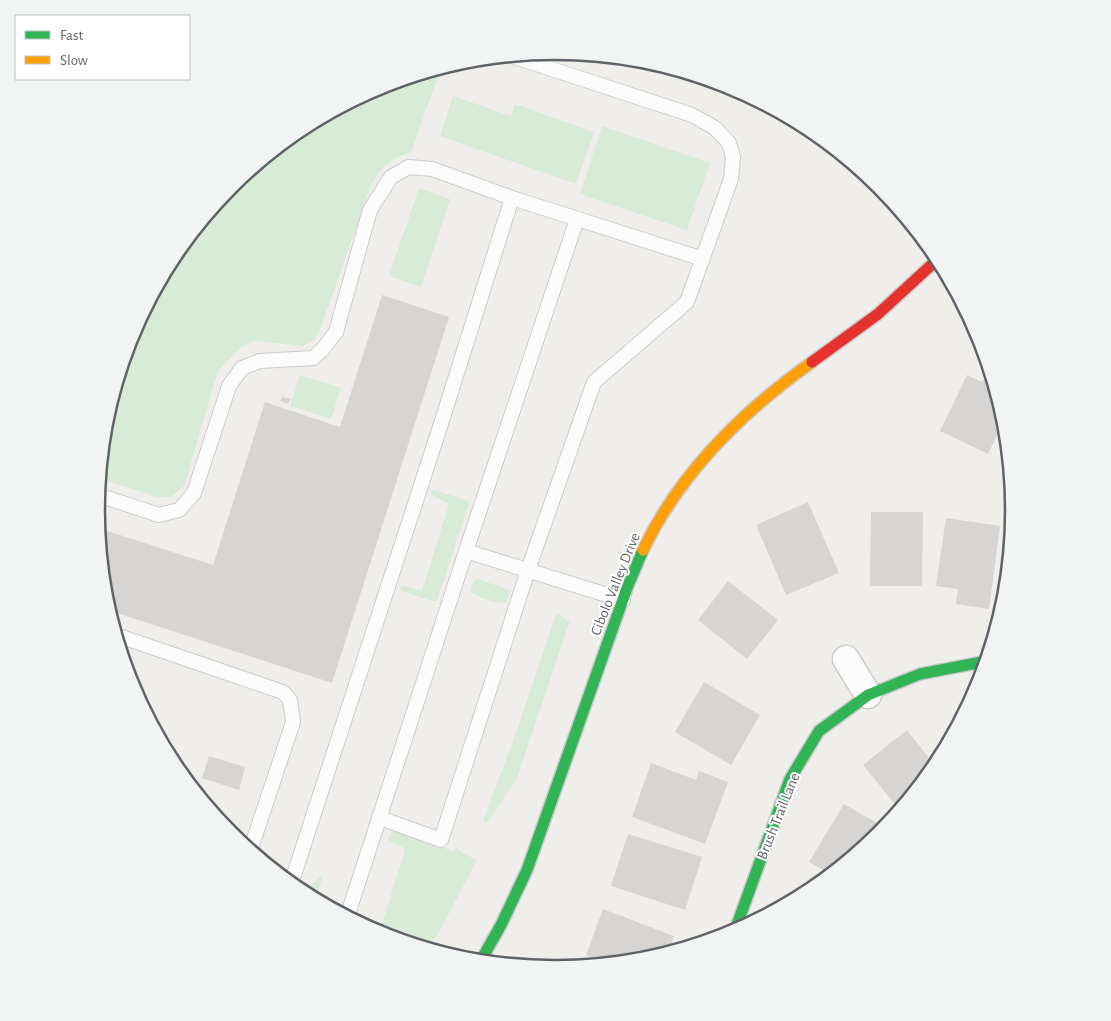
<svg xmlns="http://www.w3.org/2000/svg" width="1111" height="1021" viewBox="0 0 1111 1021" font-family="'Alegreya Sans',sans-serif">
  <style>
    .green { fill: #d8ebd6 }
    .building { fill: #d6d5d3 }
    .lines { fill: none; stroke-linecap: round; stroke-linejoin: round }
    .lane-casing { stroke: #cbcccc; stroke-width: 16 }
    .street-casing { stroke: #cbcccc; stroke-width: 29 }
    .fast-casing { stroke: #cacacb; stroke-width: 14 }
    .slow-casing { stroke: #cacacb; stroke-width: 14 }
    .jam-casing { stroke: #cacacb; stroke-width: 14 }
    .lane { stroke: #fdfcfc; stroke-width: 14 }
    .street { stroke: #fdfcfc; stroke-width: 26 }
    .fast { stroke: #30b455; stroke-width: 11 }
    .slow { stroke: #ff9f0a; stroke-width: 11 }
    .jam { stroke: #e5322d; stroke-width: 11 }
    .labels { text-anchor: middle; stroke-width: 4; stroke-linejoin: round; paint-order: stroke }
    .street-label { font-size: 15px; fill: #5f6368; stroke: #fff }
    .rim { fill: none; stroke: #5f6368; stroke-width: 2.5 }
  </style>
  <rect width="100%" height="100%" fill="#efeeea"/>
  <g class="green">
    <path d="M441 68 411 152C388 161 384 164 371 185L320 330 314 340 303 346 255 341 241 347 218 371 184 486 171 497H157L99 478 105 421 131 334 174 255 231 186 301 128 380 86Z"/>
    <path d="M453 96 511 116 515 104 594 132 576 184 440 136Z"/>
    <path d="M602 126 710 163 687 230 580 194Z"/>
    <path d="M419 188 450 199 421 287 389 276Z"/>
    <path d="M300 375 341 388 331 419 290 406Z"/>
    <path d="M434 490 466 500 469 503 437 601H432L402 591 400 588 403 585 422 591 449 504 432 495 431 492Z"/>
    <path d="M478 579 509 590 510 593 507 603C497 604 476 598 470 590L474 581Z"/>
    <path d="M556 614 562 616 570 623 567 629 517 778 487 823 483 821 517 730Z"/>
    <path d="M392 831 453 851 456 847 462 853 477 860 438 934 427 949 379 935 361 925 380 930 405 851 404 848 388 840Z"/>
    <path d="M323 873 316 901 303 894Z"/>
  </g>
  <g class="building">
    <path d="M382 295 449 317 332 683 108 610 105 600 98 528 213 565 265 402 340 427Z"/>
    <path d="M990 367 1005 419 988 454 940 431 967 375 982 382Z"/>
    <path d="M282 397 290 399 288 404 280 401Z"/>
    <path d="M808 502 839 573 786 595 756 525Z"/>
    <path d="M871 512H923L922 586H870Z"/>
    <path d="M946 518 1000 526 989 609 956 604 958 589 936 586Z"/>
    <path d="M728 581 778 620 747 659 698 620Z"/>
    <path d="M704 682 760 715 731 765 675 732Z"/>
    <path d="M907 730 936 767 906 804 899 809 863 765Z"/>
    <path d="M209 756 245 767 239 790 202 778Z"/>
    <path d="M651 763 696 780 699 771 728 782 705 844 632 817Z"/>
    <path d="M844 804 886 828 880 835 832 875 809 862Z"/>
    <path d="M628 834 702 857 685 910 611 886Z"/>
    <path d="M813 882 820 885 808 894Z"/>
    <path d="M603 909 674 936 668 954 645 961 611 964 586 955Z"/>
  </g>
  <g class="lines">
    <g class="lane-casing">
      <g id="lane">
        <path d="M512 198 703 259"/>
        <path d="M98 495 159 515 179 510 194 493 229 386 242 368 260 361 313 358 323 349 336 332 370 210 391 177 409 167 432 169 512 198 440 427 291 884"/>
        <path d="M466 551 623 600"/>
        <path d="M116 635 283 692 290 700 293 722 250 851"/>
        <path d="M380 818 441 840 528 570 594 382 687 302 731 179 733 157 729 143 715 128 692 115 512 56"/>
        <path d="M347 917 466 551 577 219"/>
      </g>
    </g>
    <g class="street-casing">
      <path id="street" d="M846 659 868 695"/>
    </g>
    <g class="fast-casing">
      <g id="fast">
        <path d="M734 933 790 779 819 731 868 695 920 674 982 662 987 663"/>
        <path d="M480 962 501 925 527 870 627 588 643 550"/>
      </g>
    </g>
    <g class="slow-casing">
      <path id="slow" d="M643 550C680 473 743 411 812 362"/>
    </g>
    <g class="jam-casing">
      <path id="jam" d="M812 362 878 314 939 258"/>
    </g>
    <use href="#lane" class="lane"/>
    <use href="#street" class="street"/>
    <use href="#fast" class="fast"/>
    <use href="#slow" class="slow"/>
    <use href="#jam" class="jam"/>
  </g>
  <g class="labels">
    <g class="street-label">
      <text transform="translate(615 584) rotate(-68)" y="5">Cibolo Valley Drive</text>
      <text transform="translate(778 816) rotate(-68)" y="5">Brush Trail Lane</text>
    </g>
  </g>
  <path d="M0 0H1111V1021H0ZM105 510a450 450 0 1 1 900 0a450 450 0 1 1-900 0Z" fill="#f2f3f3" fill-rule="evenodd"/>
  <path class="rim" d="M105 510a450 450 0 1 1 900 0a450 450 0 1 1-900 0Z"/>
  <rect x="15" y="15" width="175" height="65" fill="#ffffff" stroke="#bfc1c3"/>
  <rect x="25" y="31" width="25" height="8" fill="#30b455" stroke="#bfc1c3"/>
  <text x="60" y="40" font-size="15" fill="#5f6368">Fast</text>
  <rect x="25" y="56" width="25" height="8" fill="#ff9f0a" stroke="#bfc1c3"/>
  <text x="60" y="65" font-size="15" fill="#5f6368">Slow</text>
</svg>
